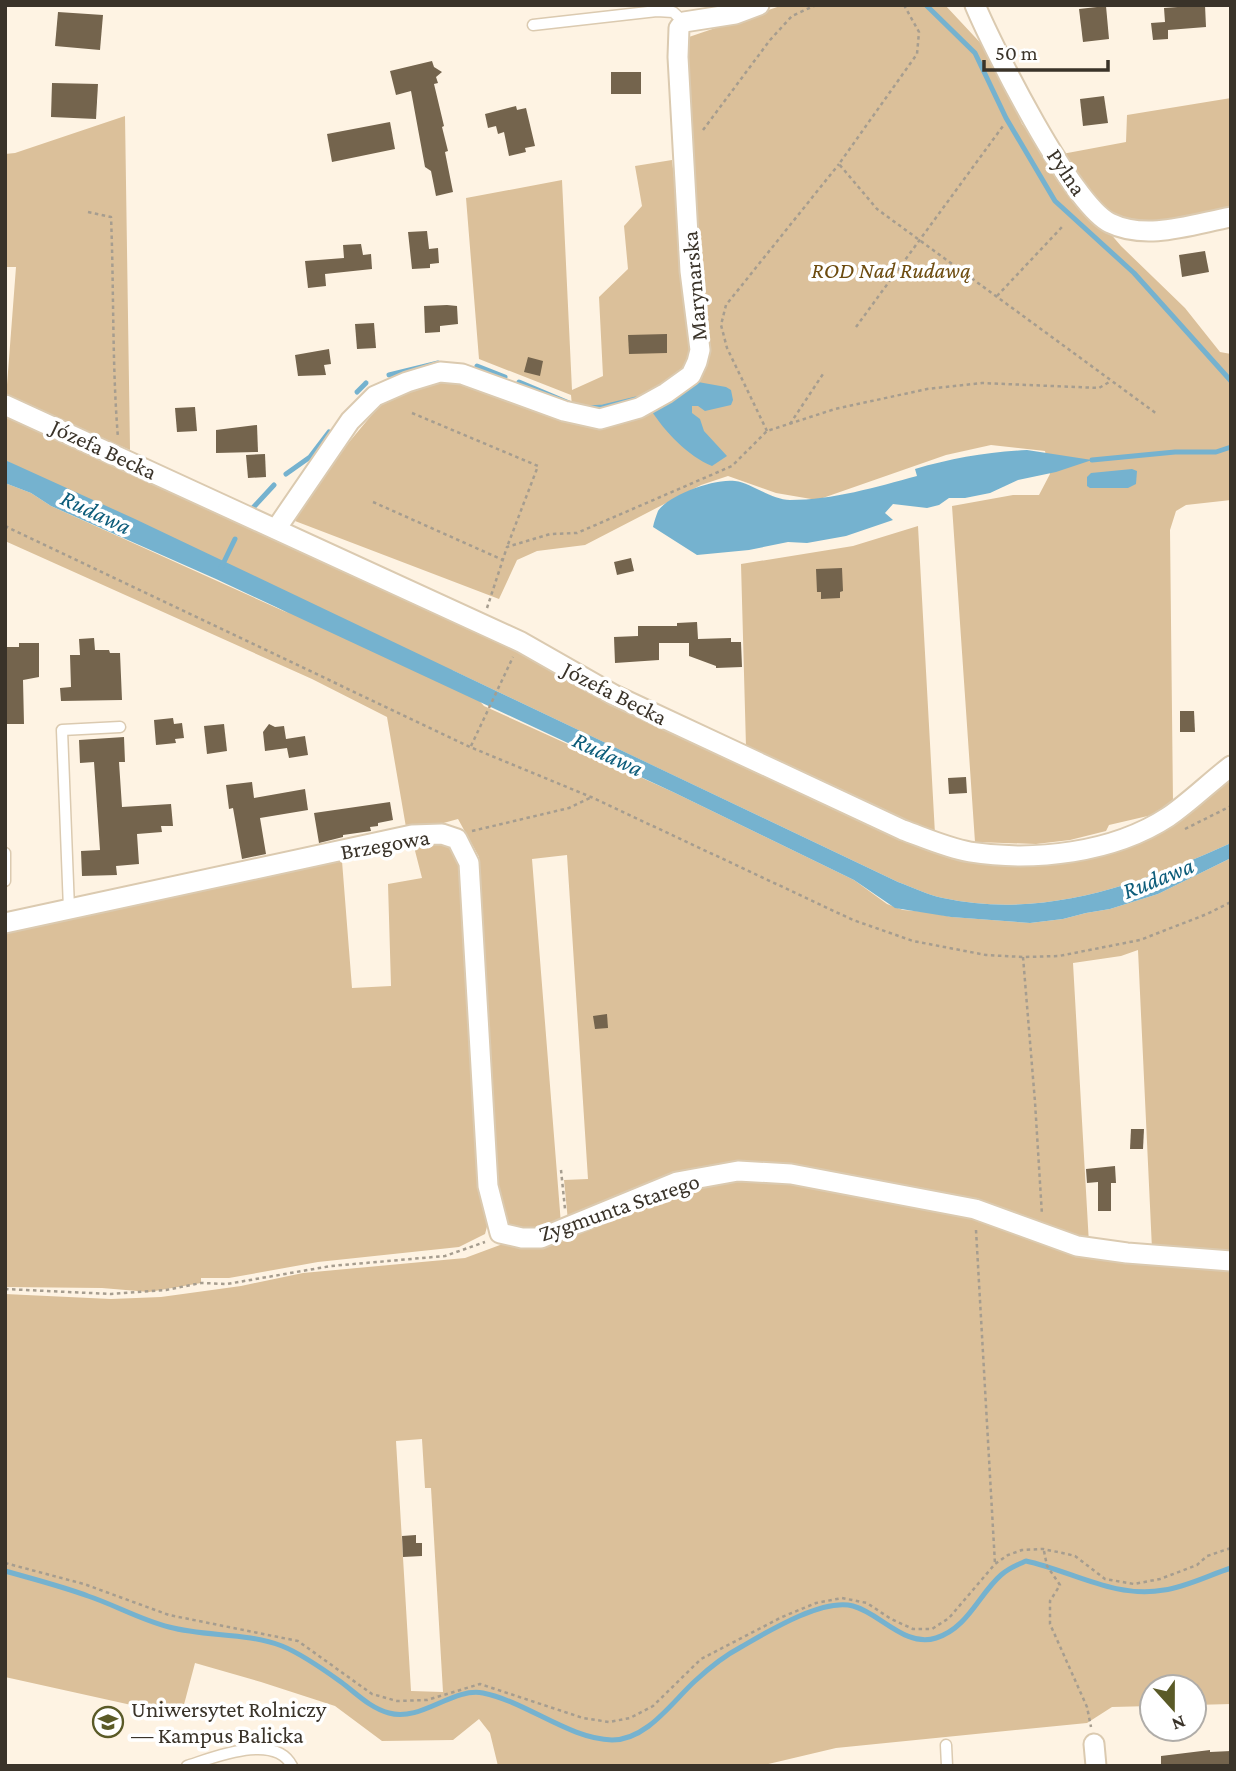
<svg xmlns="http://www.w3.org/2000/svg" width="1236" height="1771" viewBox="0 0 1236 1771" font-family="'Crimson Pro',serif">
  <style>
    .green { fill: #dbc09a; fill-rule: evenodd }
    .water { fill: #75b2cf }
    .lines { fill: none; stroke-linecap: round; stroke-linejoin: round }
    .stream { stroke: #75b2cf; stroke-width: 5 }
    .building { fill: #74644d }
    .lane-casing { stroke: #dbcab0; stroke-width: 13 }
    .street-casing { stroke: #dbcab0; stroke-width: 23 }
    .path { stroke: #a69d8f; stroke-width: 2.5; stroke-dasharray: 3.5 3.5; stroke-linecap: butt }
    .lane { stroke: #fff; stroke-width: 10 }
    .street { stroke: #fff; stroke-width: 19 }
    .labels { text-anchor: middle; stroke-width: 7; stroke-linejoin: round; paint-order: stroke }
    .street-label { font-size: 23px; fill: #3a3329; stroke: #fff }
    .park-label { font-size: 23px; font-style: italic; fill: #6d4c10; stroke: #fff }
    .poi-label { font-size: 23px; fill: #3a3329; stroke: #fff; text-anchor: start }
    .water-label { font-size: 24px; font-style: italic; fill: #0c5c7a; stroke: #fff }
  </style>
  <rect width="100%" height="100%" fill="#fef3e3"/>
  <g class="green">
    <path d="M783 5H945L988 51 1022 124 1073 190 1121 246 1185 308 1220 352 1231 354V500L1186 505 1176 511 1170 530 1173 803 1152 815 1109 825 1106 831 1070 840 1036 844 975 842 952 506 1013 495H1039L1050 474 1045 451 991 445 946 455 817 500 776 493 728 476 701 485 585 545 537 551 517 560 499 599 295 521 315 483 385 399 449 378 602 423 699 376 700 291 683 39Z"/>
    <path d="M1231 98V208L1140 225 1117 217 1097 201 1062 154 1126 142 1127 115Z"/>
    <path d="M125 116 130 450 6 398 16 267H5V154L15 153Z"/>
    <path d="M672 160 694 351 689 367 637 401 600 409 572 406 571 395 479 359 466 198 562 180 572 390 603 376 599 297 628 269 624 226 642 206 635 166Z"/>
    <path d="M5 410 32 421 916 839 1085 853 1231 771V843C1140 884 1044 920 943 898 928 895 912 887 898 882L452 670 484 706 673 792 854 880 887 904 903 910 927 912 952 917 1030 923 1063 919 1086 913 1110 909 1158 894 1231 858V1255L1152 1249 1138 950 1121 956 1073 963 1089 1244 1058 1234 730 1170 568 1221 564 1180 588 1179 567 855 532 859 561 1224C536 1233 514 1240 499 1214L473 865 479 857 458 819 407 833 387 717 312 679 5 541V483L31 493 51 506 288 613 5 460Z"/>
    <path d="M918 526 935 834 746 747 741 564 853 546Z"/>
    <path d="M440 841 452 846 460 855 488 1223 485 1234 459 1247 318 1262 229 1278H201V1283L149 1292 102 1288 5 1287V923L342 861 352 988 391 986 388 884 422 878 413 843Z"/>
    <path d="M762 1178 942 1207 1004 1228 1231 1267V1704L1194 1705V1687H1152V1706L1112 1707 1087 1723 836 1748 760 1766H498L490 1733 479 1719 453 1740 382 1741 335 1706 261 1682 195 1663 181 1716 5 1677V1294L111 1299 161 1297 241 1286 303 1273 465 1258 500 1245H535L642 1204 718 1183ZM422 1439 425 1488H431L443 1692 411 1691 396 1441Z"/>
  </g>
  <g class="water">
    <path d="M698 382 726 387 731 390 733 400 731 405 705 411 698 406H692V413L700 419 704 431 727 456 712 466C688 456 665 432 651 410Z"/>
    <path d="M1027 450 1092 460 1056 472 1018 480 990 493 965 498H949L939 505 927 508 893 504 885 513 893 520 846 536 807 543 788 542 749 550 697 555 653 527C654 522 656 516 658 511 668 495 715 478 735 481 752 483 771 500 790 500 833 500 876 487 917 476L915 469C952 458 988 452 1027 450Z"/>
    <path d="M5 460 135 519 898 882C912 887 928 895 943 898 1044 920 1140 884 1231 843V858L1158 894 1110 909 1086 913 1063 919 1030 923 951 917 895 908 854 880 673 792 216 579 51 506 31 493 5 483Z"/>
    <path d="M1132 469 1137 471 1136 484 1128 488H1090L1087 486V477L1091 473Z"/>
  </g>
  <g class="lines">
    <g class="stream">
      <path d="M927 6 975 53 1006 118 1055 201 1134 273 1231 381"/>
      <path d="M477 366 505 377"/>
      <path d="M389 375 438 363"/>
      <path d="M519 382 569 403"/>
      <path d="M357 392 366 383"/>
      <path d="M589 408 603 407 636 399H641"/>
      <path d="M1092 460 1175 452H1216L1231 447"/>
      <path d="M286 474 310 457 329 432"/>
      <path d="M250 511 274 485"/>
      <path d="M221 568 235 539"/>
      <path d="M5 1571C33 1579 61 1586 88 1596 115 1605 141 1620 169 1627 206 1637 245 1632 282 1646 302 1654 323 1669 341 1682 356 1693 370 1708 389 1713 421 1722 453 1687 483 1693 527 1702 569 1739 612 1740 647 1740 672 1702 695 1681 709 1668 724 1656 741 1647 767 1632 822 1598 853 1606 880 1613 905 1648 936 1638 968 1628 979 1594 1001 1575 1009 1568 1017 1565 1026 1561 1072 1571 1115 1599 1164 1590 1186 1587 1209 1575 1231 1568"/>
    </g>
  </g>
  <g class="building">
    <path d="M1205 5 1206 27 1168 30V39L1153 40 1151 23 1165 22 1164 8Z"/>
    <path d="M1106 6 1109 39 1083 42 1079 9Z"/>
    <path d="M58 12 103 15 100 50 55 46Z"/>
    <path d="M432 61 434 67 442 72 436 77 438 83 434 84 444 126 442 127 448 151 445 152 453 192 436 196 431 171 425 167 411 91 396 95 390 71Z"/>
    <rect x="611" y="72" width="30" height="22"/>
    <path d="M52 83 98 84 96 119 51 117Z"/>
    <path d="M1104 96 1108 123 1083 126 1080 99Z"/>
    <path d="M516 106 517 110 526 108 535 146 525 148 526 152 509 156 504 132 498 134 496 126 488 128 485 114Z"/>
    <path d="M390 122 395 149 332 162 327 134Z"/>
    <path d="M427 231 429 249 438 248 439 263 430 264V268L412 269 408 232Z"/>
    <path d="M361 244 363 255 371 254 372 269 325 274 326 286 308 288 305 261 344 258 343 245Z"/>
    <path d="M1205 251 1209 272 1182 277 1179 255Z"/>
    <path d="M447 305 457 306 458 324 440 326V332L425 333 424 306Z"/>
    <path d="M374 323 376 348 357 349 355 324Z"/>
    <path d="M667 334V353L629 354 628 335Z"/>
    <path d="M329 349 331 364 324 365 326 375 298 376 295 355Z"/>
    <path d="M528 357 543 361 540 376 524 372Z"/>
    <path d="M195 407 197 431 177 432 175 408Z"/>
    <path d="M257 425 258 452 216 453V430Z"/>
    <path d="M265 454 266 477 248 478 246 455Z"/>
    <path d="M631 558 634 571 617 575 614 562Z"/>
    <path d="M842 568 843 591 840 592V598L821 599V592H817L816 569Z"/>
    <path d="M697 622 698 639 731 638V642H741L742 667 716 668V666L689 656V643H659V660L615 663 614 637 638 636V626H677V623Z"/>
    <path d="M94 638 95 650H109L110 653H120L122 700 61 701 60 688 71 687 70 655H80L79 639Z"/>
    <path d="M19 643H39V677L23 680 24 724H5V647H19Z"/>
    <path d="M1180 711H1194L1195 732H1180Z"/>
    <path d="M173 718 174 724 182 723 184 738 175 739 176 743 156 745 154 720Z"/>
    <path d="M224 724 227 751 207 754 204 726Z"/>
    <path d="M269 724 275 727 284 726 286 739 305 736 308 755 289 758 287 748 265 751 263 732Z"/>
    <path d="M124 737 125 762H119L122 807 171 804 173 826H161L162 832 137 834 139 864 116 866 117 875 82 876 81 851 100 850 94 762 80 763 79 740Z"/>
    <path d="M966 777 967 793 949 794 948 778Z"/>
    <path d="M252 782 254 798 305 789 308 810 260 818 266 854 242 859 233 808 229 809 226 785Z"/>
    <path d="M390 802 393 820 378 823V826L370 827 371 831 343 835V837L319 843 314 813Z"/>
    <path d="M607 1014 608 1028 595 1029 593 1016Z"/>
    <path d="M1131 1129H1144L1143 1149H1130Z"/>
    <path d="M1115 1166 1116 1183H1111V1211H1098V1182L1087 1183 1086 1169Z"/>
    <path d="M416 1535V1543H422V1556L403 1557 402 1536Z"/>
    <path d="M1210 1750V1752L1231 1751V1766H1161V1756Z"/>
  </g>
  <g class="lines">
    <g class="lane-casing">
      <g id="lane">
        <path d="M533 25 657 11 673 12 684 22"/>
        <path d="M5 853V881"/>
        <path d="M69 909 62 730 120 727"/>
        <path d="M946 1745 947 1766"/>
        <path d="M187 1766C213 1758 275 1732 292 1766"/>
      </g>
    </g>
    <g class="street-casing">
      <g id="street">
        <path d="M975 5C993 48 1072 205 1110 223 1147 241 1193 224 1231 217"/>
        <path d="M5 405 521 642 614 695 903 830C925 838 947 848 970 852 1034 862 1113 853 1168 817 1190 802 1210 782 1231 766"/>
        <path d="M276 529 350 421 375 396 407 382 440 372 462 374 564 411 600 419 639 408 666 393 691 375 697 362 700 350 690 271 678 57 679 28 684 22 735 14 759 5"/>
        <path d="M5 923 412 835 442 834 457 839 469 863 488 1186 500 1233 522 1238H541L677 1182 738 1171 791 1174 975 1209 1077 1246 1127 1253 1231 1261"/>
        <path d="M1094 1744 1096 1766"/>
      </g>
    </g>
    <g class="path">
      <path d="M904 5 919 32 917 54 839 164 877 209 1157 414"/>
      <path d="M703 130 770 40 792 16 816 5"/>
      <path d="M88 212 111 217C114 291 112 365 118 438"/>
      <path d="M997 296 1062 227"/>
      <path d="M856 327 1003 126"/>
      <path d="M412 413 538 466 507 547"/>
      <path d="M790 424 823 374"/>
      <path d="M767 431 727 348 721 325 726 305 839 164"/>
      <path d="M373 502 503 560"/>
      <path d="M5 526 470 747 591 797 853 920 913 941 986 955 1023 957 1059 956 1140 940 1207 914 1231 902"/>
      <path d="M487 608 507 547 550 534 577 533 732 466 767 431 835 409 927 389 982 383 1099 388 1111 381"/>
      <path d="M471 746 513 657"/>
      <path d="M1185 829 1231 806"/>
      <path d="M472 831 569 808 590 798"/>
      <path d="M1023 957 1035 1102 1042 1215"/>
      <path d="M561 1170 565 1209"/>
      <path d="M976 1230 995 1564"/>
      <path d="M5 1289 111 1294 166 1290 201 1283 227 1284 331 1266 445 1256 485 1242"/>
      <path d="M1044 1551 1047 1566 1060 1585 1050 1601V1624L1087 1707 1091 1727"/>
      <path d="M5 1563 84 1584 169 1615 298 1641 372 1694 397 1701 427 1700 480 1684 583 1718 609 1722 630 1718 653 1706 701 1659 782 1617 816 1603 842 1598 867 1603 891 1619 913 1629H932L949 1618 995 1564 1008 1555 1022 1550 1043 1549 1067 1554 1075 1556 1105 1579 1134 1584 1160 1579 1197 1565 1207 1556 1231 1548"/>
    </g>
    <use href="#lane" class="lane"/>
    <use href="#street" class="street"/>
  </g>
  <defs>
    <g id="university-ring" transform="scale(1.575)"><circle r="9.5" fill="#fff" stroke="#5a5a27" stroke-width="1.5"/><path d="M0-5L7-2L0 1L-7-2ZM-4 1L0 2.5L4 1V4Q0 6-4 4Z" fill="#5a5a27"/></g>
  </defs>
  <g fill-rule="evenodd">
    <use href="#university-ring" x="108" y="1722"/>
  </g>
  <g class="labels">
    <g class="street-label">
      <text transform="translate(1067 172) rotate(56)" y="8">Pylna</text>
      <text transform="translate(694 286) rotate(-95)" y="8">Marynarska</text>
      <text transform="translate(104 449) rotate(25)" y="8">Józefa Becka</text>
      <text transform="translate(615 693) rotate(27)" y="8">Józefa Becka</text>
      <text transform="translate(385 844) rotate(-10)" y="8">Brzegowa</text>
      <text transform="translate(619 1207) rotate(-19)" y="8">Zygmunta Starego</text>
    </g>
    <g class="park-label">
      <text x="891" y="278">ROD Nad Rudawą</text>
    </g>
    <g class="poi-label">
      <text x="131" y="1717">Uniwersytet Rolniczy<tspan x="131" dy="26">— Kampus Balicka</tspan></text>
    </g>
    <g class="water-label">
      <text transform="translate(96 512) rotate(25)" y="8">Rudawa</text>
      <text transform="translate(608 754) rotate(25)" y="8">Rudawa</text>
      <text transform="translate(1158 878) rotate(-22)" y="8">Rudawa</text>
    </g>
  </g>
  <rect width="1236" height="1771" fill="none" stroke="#3a3329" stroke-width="14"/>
  <g transform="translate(1173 1708) rotate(159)"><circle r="33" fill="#ffffff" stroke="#b0ada9" stroke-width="2"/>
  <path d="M0-5L12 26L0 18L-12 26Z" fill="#5a5a27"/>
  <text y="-10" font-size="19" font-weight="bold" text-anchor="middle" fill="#3a3329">N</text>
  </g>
  <path d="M984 60v10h124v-10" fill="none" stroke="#3a3329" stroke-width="3.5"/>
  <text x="995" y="60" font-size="21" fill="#3a3329" stroke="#ffffff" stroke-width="5" paint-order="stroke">50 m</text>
</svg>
